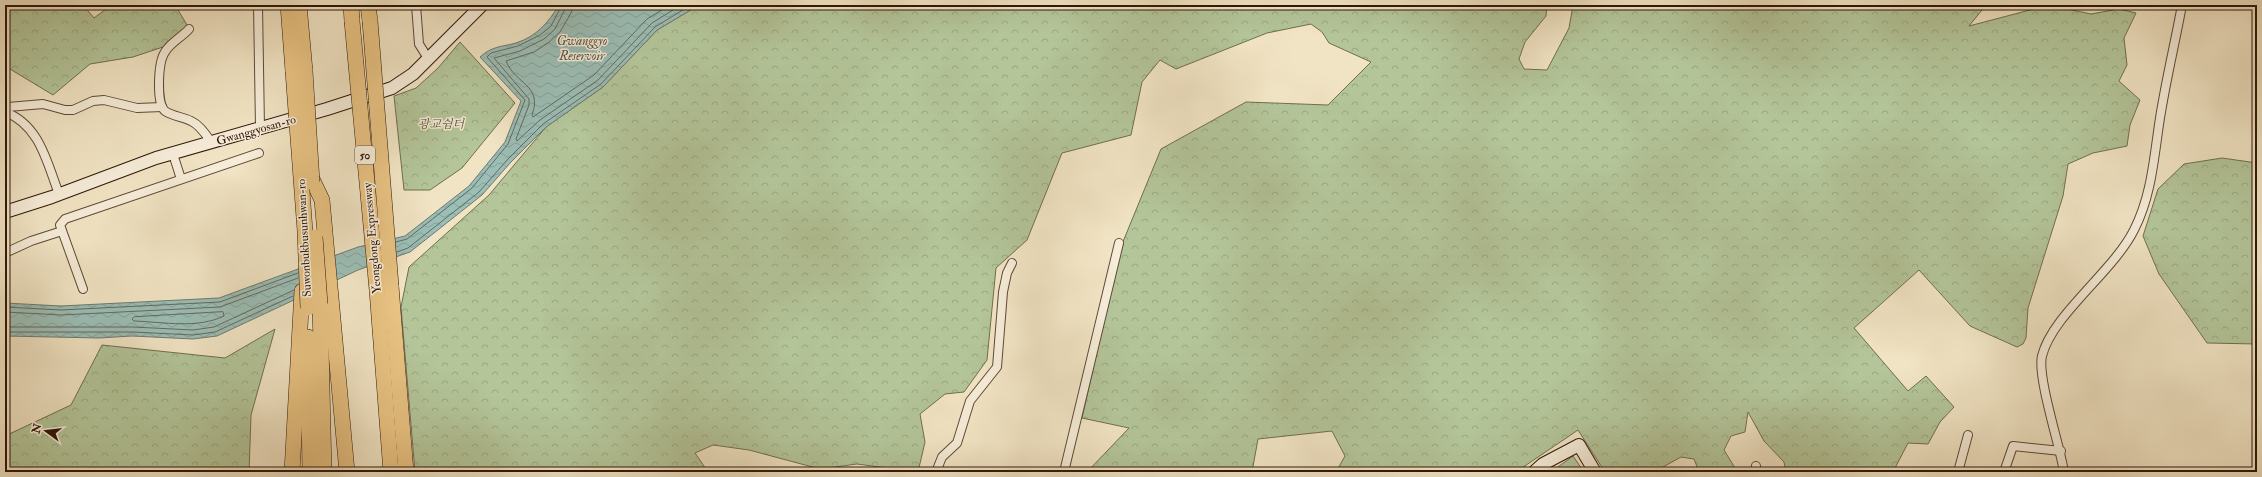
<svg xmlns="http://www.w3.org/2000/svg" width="2262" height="477" viewBox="0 0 2262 477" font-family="'IM FELL Double Pica','Noto Serif KR',serif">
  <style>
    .forest { fill: url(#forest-crowns); stroke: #706e50 }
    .pitch { fill: #b3c599; stroke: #706e50 }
    .water { fill: url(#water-waves); stroke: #6f7b70 }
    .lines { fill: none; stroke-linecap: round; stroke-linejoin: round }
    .shore { stroke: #646a5f; stroke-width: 1 }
    .street-casing { stroke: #5f4a37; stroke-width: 10 }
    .secondary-casing { stroke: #2e1608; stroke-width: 14 }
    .highway-casing { stroke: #2e1608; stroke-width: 16 }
    .street { stroke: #f6edd9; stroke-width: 8 }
    .secondary { stroke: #f6edd9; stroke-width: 12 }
    .highway { stroke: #e8c282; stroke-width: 15 }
    .highway-bridge-casing { stroke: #2e1608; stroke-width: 16; stroke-linecap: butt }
    .highway-bridge { stroke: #e8c282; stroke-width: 15 }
    .labels { text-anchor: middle; stroke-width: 3; stroke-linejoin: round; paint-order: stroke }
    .shield { fill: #f6edd9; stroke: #6a5647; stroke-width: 1 }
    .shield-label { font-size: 11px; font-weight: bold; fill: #2e1608 }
    .park-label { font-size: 12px; font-style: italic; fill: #5d533b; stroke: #f6edd9 }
    .street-label { font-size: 12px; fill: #2e1608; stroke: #f6edd9 }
    .water-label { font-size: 13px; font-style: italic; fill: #545145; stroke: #f6edd9 }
  </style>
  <defs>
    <pattern id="forest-crowns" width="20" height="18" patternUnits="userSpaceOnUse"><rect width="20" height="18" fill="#b3c599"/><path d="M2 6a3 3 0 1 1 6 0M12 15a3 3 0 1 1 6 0" fill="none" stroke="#9aa882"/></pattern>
    <pattern id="water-waves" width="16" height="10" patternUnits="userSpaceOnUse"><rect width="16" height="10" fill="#9bbeb6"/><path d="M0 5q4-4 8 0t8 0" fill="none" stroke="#86a39b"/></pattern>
  </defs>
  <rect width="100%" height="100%" fill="#f1e4c4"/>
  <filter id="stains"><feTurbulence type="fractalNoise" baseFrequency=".005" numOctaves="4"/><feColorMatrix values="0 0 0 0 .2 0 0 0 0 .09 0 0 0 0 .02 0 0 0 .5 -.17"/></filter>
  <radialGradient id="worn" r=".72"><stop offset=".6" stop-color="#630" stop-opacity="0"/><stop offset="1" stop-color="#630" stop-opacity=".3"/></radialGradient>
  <g class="forest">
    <path d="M5 5H83L94 18 109 7 131 5H175L187 25 169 45 133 57 90 64 53 95 5 66Z"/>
    <path d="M699 5H1547L1546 16 1525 42 1519 59 1524 69 1547 70 1569 28 1573 5H1986L1969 26 2049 5 2091 14 2119 9 2136 13 2124 38 2127 65 2119 81 2140 100 2130 125 2127 146 2093 153 2068 164 2063 196 2028 308 2026 338 2023 344 2017 347 1970 326 1919 270 1854 328 1908 391 1926 376 1954 407 1940 422 1928 444 1908 443 1893 472H1786L1784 462 1764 441 1748 412 1745 432 1731 436 1724 450 1735 468 1733 472H1699L1694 459 1681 457 1654 472H1605L1578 430 1516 472H1336L1345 456 1332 431 1258 439 1252 472H1087L1129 428 1082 418 1120 249 1161 149 1246 102 1328 105 1371 62 1329 43 1322 32 1311 24 1267 33 1176 69 1160 60 1142 82 1131 135 1062 153 1027 240 996 268 987 360 964 392 945 394 920 414 925 442 918 472 857 464 820 469 749 450 713 445 695 453 708 472H415L401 307 409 267 489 195 546 127 603 87 657 30Z"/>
    <path d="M460 42 515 103 462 168 430 190H404L394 96 416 88 438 68Z"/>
    <path d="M2222 158 2257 163V344L2207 343 2159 274 2143 236 2158 189 2184 164Z"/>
    <path d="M275 329 251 415 249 472H5V436L71 405 102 345 225 358Z"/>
  </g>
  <path class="pitch" d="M1573 456 1584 472H1551Z"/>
  <path class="water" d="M559 5H699L657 30 603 87 546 127 511 162 482 195 410 252 358 270 217 336 193 339 132 336 99 338 5 336V303L61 306 219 298 358 247 405 236 469 186 505 142 521 101 480 57C492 46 501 47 516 43 537 36 548 23 559 5Z"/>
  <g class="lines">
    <g class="shore">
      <path d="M567 5 555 29 544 39 520 51 494 58 529 99V105L516 139 517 141 540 120 598 80 652 23 681 5"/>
      <path d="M573 5 571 13 560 32 548 43 534 52 506 61C515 84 543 85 532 115L533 117 594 75 647 19 670 5"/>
      <path d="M396 242 407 239 472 188 508 144 525 100 487 57 491 53 518 46 540 35 551 26 562 5"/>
      <path d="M397 252 408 248 479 192 508 159 543 124 601 84 655 27 691 5"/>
      <path d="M5 307 61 310 220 302 298 273"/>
      <path d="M5 312 61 315 220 307 298 278"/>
      <path d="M223 312 224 316C197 329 164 322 134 321L132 319 134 317Z"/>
      <path d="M5 327H133L193 330 214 327 294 290"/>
      <path d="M5 332H133L193 335 215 332 293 296"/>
    </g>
    <g class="street-casing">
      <g id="street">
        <path d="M258 5 260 128"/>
        <path d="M416 5 419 44 429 60"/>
        <path d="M189 29C182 37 170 43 165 52 158 62 156 103 165 111 172 116 183 117 191 121 200 125 206 135 212 143"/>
        <path d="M5 109 8 107 43 104 65 110H73L93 101 104 100 137 108 162 107"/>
        <path d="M5 112C40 125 47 163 59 194"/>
        <path d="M173 154 181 179"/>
        <path d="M5 253 31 241 62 231"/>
        <path d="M83 289 60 225 65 219 259 153"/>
        <path d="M1756 466 1757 472"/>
        <path d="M936 472 942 457 957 443 970 401 997 367 1003 292 1007 273 1012 263"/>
        <path d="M1064 472 1119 243"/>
        <path d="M1958 472 1968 435"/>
        <path d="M2004 472 2013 446 2061 451"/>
        <path d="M2064 472C2060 446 2037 377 2042 356 2052 315 2113 272 2134 230 2152 195 2154 156 2160 118 2166 80 2175 43 2182 5"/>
      </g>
    </g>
    <g class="secondary-casing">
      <g id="secondary">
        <path d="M5 212 52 197 156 158 327 109 392 88 413 74 482 5"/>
        <path d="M1534 472 1543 464 1579 445 1595 472"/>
      </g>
    </g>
    <g class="highway-casing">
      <g id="highway">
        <path d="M288 5 293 71"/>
        <path d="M299 5 305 71"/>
        <path d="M351 5 352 21"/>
        <path d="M368 5 370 21"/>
        <path d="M311 177 322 200 347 472"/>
        <path d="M391 286 406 472"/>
        <path d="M377 290 391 472"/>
        <path d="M320 304 324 472"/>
        <path d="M308 337 310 472"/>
        <path d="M292 472 302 291"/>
      </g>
    </g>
    <use href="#street" class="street"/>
    <use href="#secondary" class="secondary"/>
    <use href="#highway" class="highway"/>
    <g class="highway-bridge-casing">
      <g id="highway-bridge">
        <path d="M352 21 377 290"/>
        <path d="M370 21 391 286"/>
        <path d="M293 71 305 231 308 308"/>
        <path d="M305 71 312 182"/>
        <path d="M315 237 320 304"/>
      </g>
    </g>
    <use href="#highway-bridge" class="highway-bridge"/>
  </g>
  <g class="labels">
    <rect class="shield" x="355" y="146" width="20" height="18" rx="3"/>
    <g class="shield-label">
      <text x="365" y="159">50</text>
    </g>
    <g class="park-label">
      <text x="441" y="128">광교쉼터</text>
    </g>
    <g class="street-label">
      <text transform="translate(256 130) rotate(-16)" y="4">Gwanggyosan-ro</text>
      <text transform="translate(304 238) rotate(-93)" y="4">Suwonbukbusunhwan-ro</text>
      <text transform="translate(372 238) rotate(-95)" y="4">Yeongdong Expressway</text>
    </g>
    <g class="water-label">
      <text x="582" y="45">Gwanggyo<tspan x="582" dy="15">Reservoir</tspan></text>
    </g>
  </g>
  <rect width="2262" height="477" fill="none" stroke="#f1e4c4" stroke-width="20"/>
  <rect x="6" y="6" width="2250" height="465" fill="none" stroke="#2e1608" stroke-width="2"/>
  <rect x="10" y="10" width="2242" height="457" fill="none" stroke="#2e1608"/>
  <g transform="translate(46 431) rotate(285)" stroke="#f6edd9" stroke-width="3" paint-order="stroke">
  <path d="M0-3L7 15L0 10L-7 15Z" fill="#2e1608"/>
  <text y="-6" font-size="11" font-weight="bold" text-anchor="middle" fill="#2e1608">N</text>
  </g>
  <rect width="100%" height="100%" filter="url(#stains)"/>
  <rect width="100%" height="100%" fill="url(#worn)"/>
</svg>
